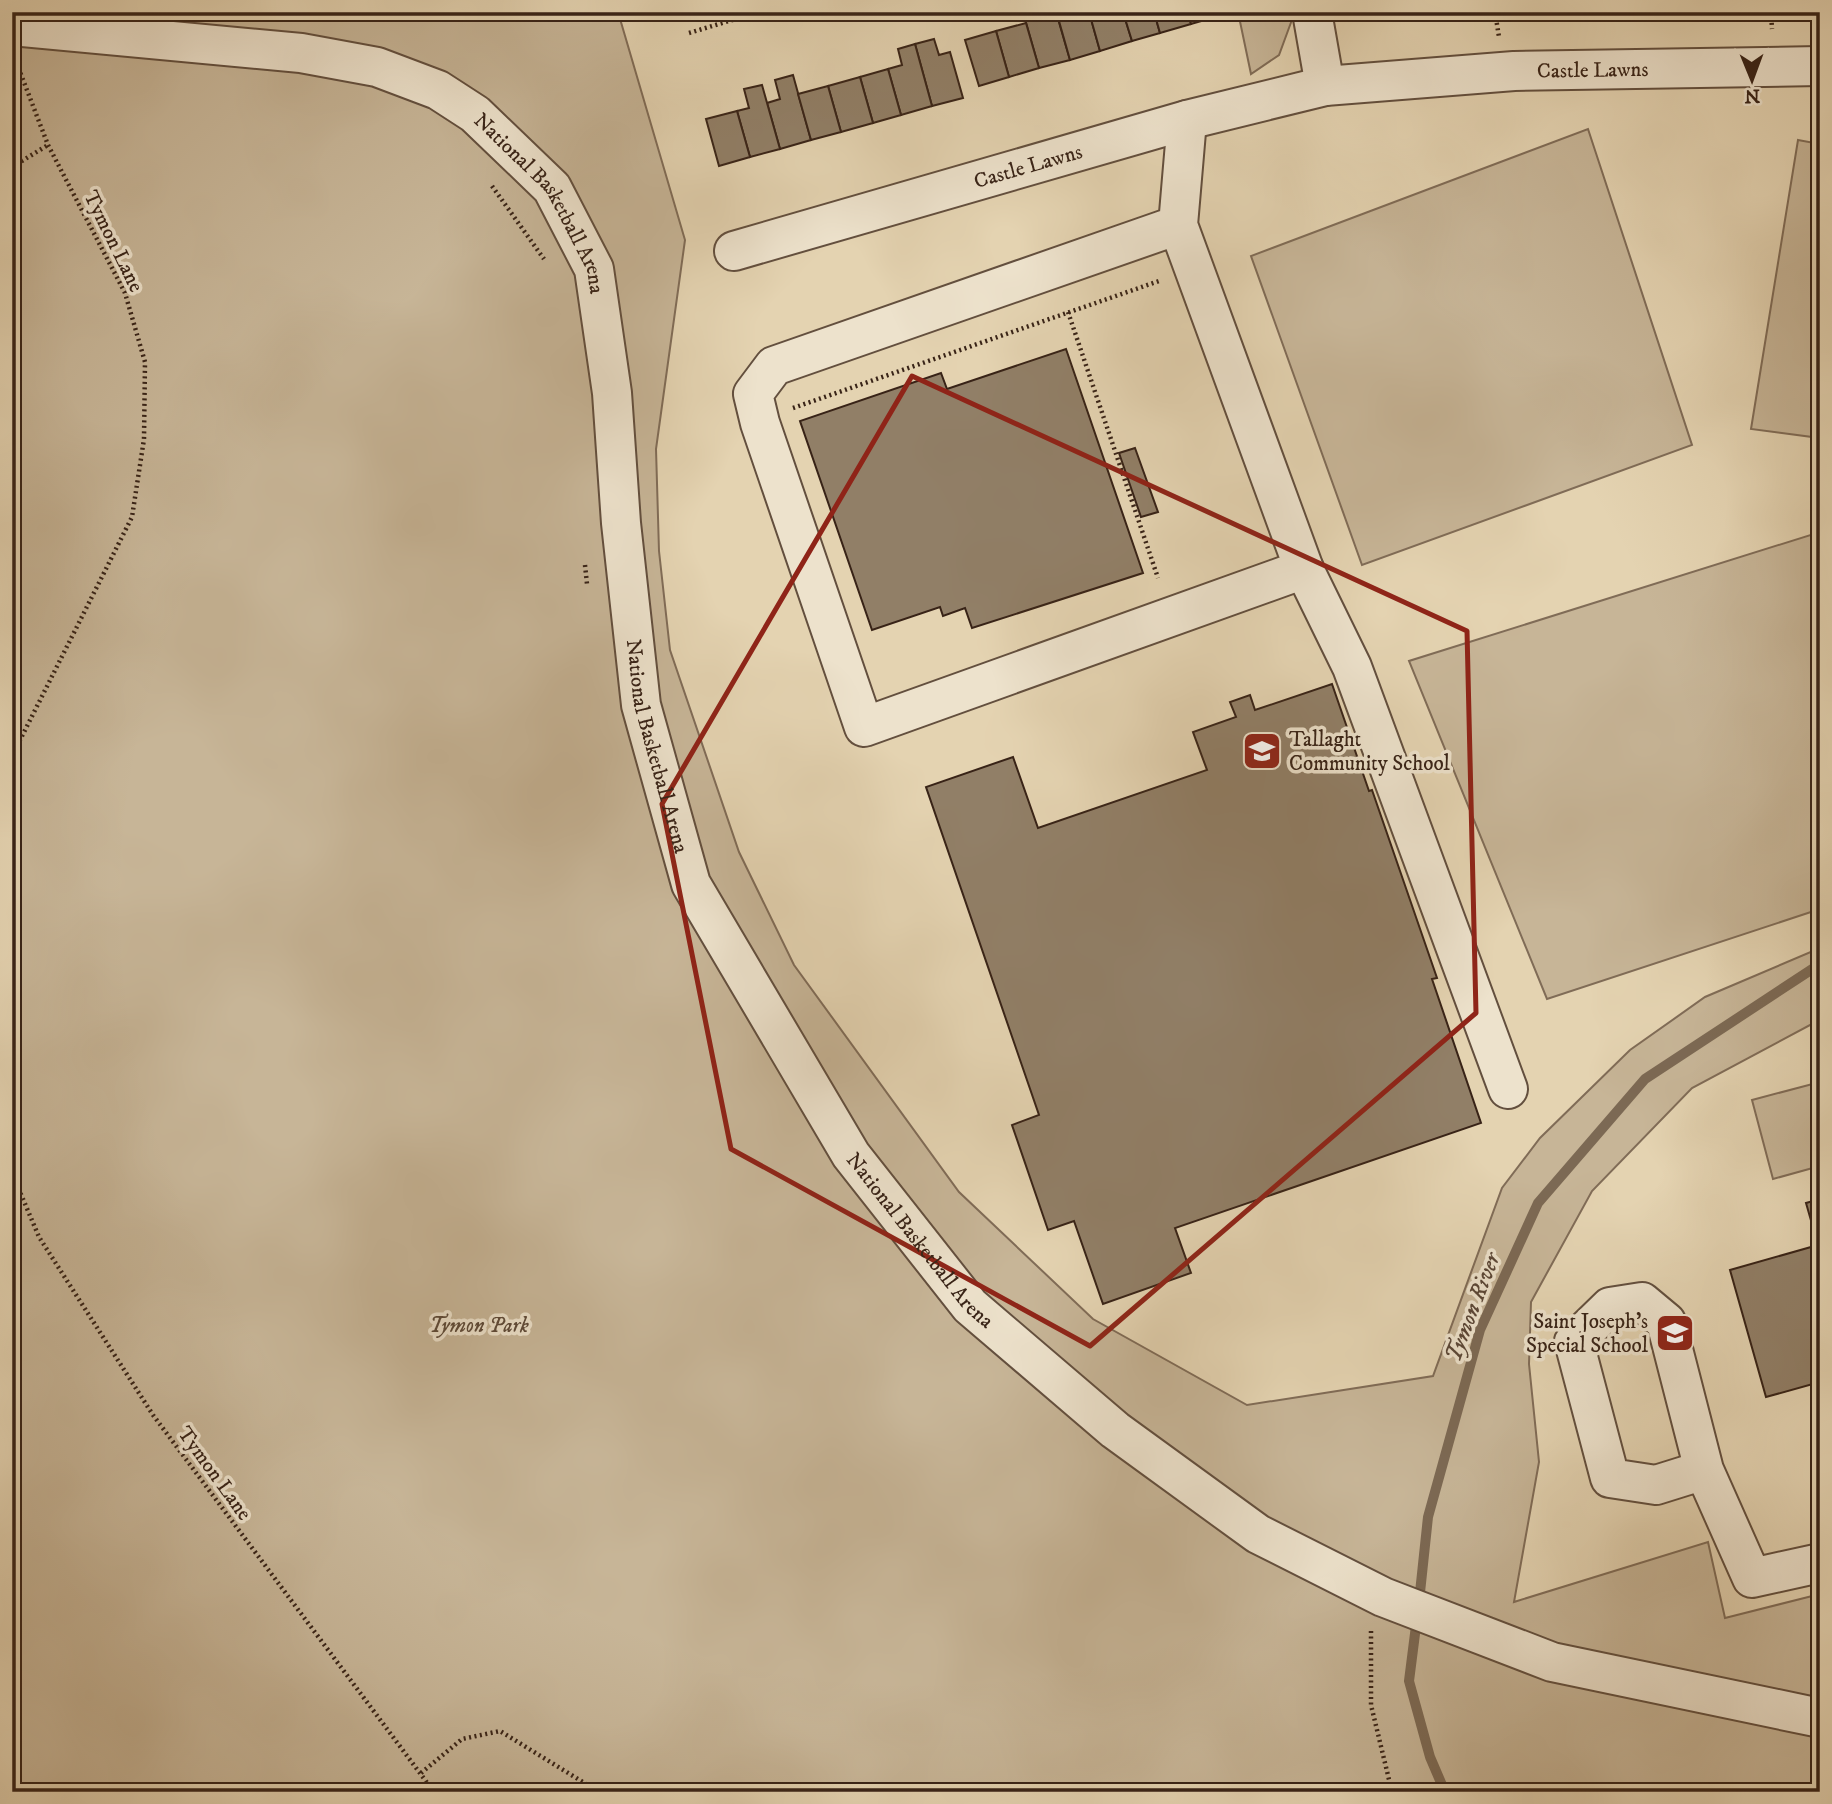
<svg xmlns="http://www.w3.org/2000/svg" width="1832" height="1804" viewBox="0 0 1832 1804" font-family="'IM FELL DW Pica',serif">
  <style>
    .green { fill: #c7b597; stroke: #806c57; stroke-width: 2 }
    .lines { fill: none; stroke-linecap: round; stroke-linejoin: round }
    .stream { stroke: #7c6954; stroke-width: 10 }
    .building { fill: #917f67; stroke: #382317; stroke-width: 2 }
    .minor-casing { stroke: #634f3e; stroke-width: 42 }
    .path { stroke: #382317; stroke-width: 4.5; stroke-dasharray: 2 3.5; stroke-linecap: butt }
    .minor { stroke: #ede2cc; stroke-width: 38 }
    .marked { fill: none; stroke: #8f2418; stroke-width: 5; stroke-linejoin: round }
    .labels { text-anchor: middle; stroke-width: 7; stroke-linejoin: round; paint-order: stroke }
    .street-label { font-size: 21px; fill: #382317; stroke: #ede2cc }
    .poi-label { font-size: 21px; fill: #382317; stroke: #ede2cc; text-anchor: start }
    .park-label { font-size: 21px; font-style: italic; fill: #5c4837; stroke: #ede2cc }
    .water-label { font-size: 23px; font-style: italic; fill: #5a4636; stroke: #ede2cc }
  </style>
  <rect width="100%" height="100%" fill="#e4d3b1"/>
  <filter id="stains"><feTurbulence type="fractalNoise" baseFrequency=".00286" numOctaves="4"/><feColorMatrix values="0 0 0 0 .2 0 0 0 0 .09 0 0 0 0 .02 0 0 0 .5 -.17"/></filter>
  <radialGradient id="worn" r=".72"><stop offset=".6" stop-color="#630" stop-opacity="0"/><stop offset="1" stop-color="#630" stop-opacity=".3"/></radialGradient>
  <g class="green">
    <path d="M12 12H618L685 240 656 449 659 551 670 650 739 852 794 965 959 1192 1093 1319 1247 1405 1433 1376 1502 1188 1540 1138 1630 1050 1705 997 1820 948V1023L1810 1025 1692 1088 1592 1191 1531 1302 1529 1364 1539 1462 1514 1602 1708 1542 1725 1618 1820 1594V1792H12Z"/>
    <path d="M1238 12H1292L1293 17 1279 55 1251 74Z"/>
    <path d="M1588 129 1692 445 1362 565 1251 256Z"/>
    <path d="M1798 140 1820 144V438L1751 429Z"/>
    <path d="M1820 532V909L1547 999 1409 661Z"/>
    <path d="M1820 1082V1166L1773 1179 1752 1100Z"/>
  </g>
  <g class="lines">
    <g class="stream">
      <path d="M1419 1602 1428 1517 1480 1330 1538 1203 1645 1079 1820 964"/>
      <path d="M1417 1618 1409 1681 1430 1757 1445 1792"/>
    </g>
  </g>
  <g class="building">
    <path d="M1023 12H1056L1070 60 1039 68Z"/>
    <path d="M1062 12H1089L1100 51 1070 60 1057 14Z"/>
    <path d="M1089 12H1123L1132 41 1100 51Z"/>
    <path d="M1123 12H1154L1160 33 1132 41Z"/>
    <path d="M1154 12H1188L1191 24 1160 33Z"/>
    <path d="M1188 12H1221L1222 15 1191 24Z"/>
    <path d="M1026 23 1039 68 1009 77 996 31Z"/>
    <path d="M996 31 1009 77 979 86 965 40Z"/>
    <path d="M934 39 939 55 950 52 963 98 932 106 915 44Z"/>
    <path d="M915 44 932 106 901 115 888 69 902 65 898 49Z"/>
    <path d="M888 69 901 115 873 123 860 77Z"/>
    <path d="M793 75 811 140 780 149 767 103 780 99 775 80Z"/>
    <path d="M860 77 873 123 841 132 828 86Z"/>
    <path d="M762 85 780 149 750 157 737 111 749 108 744 89Z"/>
    <path d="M828 86 841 132 811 140 798 94Z"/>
    <path d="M737 111 750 157 719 166 706 119Z"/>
    <path d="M1066 349 1143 573 972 628 965 608 943 616 940 607 872 630 800 421 941 373 947 389Z"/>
    <path d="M1135 448 1158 512 1141 517 1119 453Z"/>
    <path d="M1332 684 1369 791 1372 790 1437 978 1432 979 1481 1123 1175 1228 1191 1273 1103 1304 1074 1221 1048 1230 1012 1125 1039 1115 926 787 1013 757 1038 828 1207 770 1193 732 1236 717 1230 702 1250 695 1255 710Z"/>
    <path d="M1820 1199V1382L1766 1397 1730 1270 1818 1245 1806 1203Z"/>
  </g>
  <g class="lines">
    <g class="minor-casing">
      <g id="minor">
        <path d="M1312 12 1325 86"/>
        <path id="s1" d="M12 26 301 53 377 67 438 90 475 114 552 188 594 269 612 393 621 523 641 705 691 884 851 1155 970 1306 1115 1430 1258 1534 1383 1597 1552 1662 1820 1718"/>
        <path d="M1178 225 774 366 753 394 760 423 864 727 1304 569 1178 225 1187 120"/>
        <path id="s2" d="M734 251 1187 120 1325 86 1514 71 1820 66"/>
        <path d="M1304 569 1352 667 1508 1089"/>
        <path d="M1704 1470 1656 1485 1610 1478 1574 1342 1610 1307 1642 1302 1666 1322 1704 1470 1752 1578 1820 1563"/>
      </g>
    </g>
    <g class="path">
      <path d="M1495 12 1499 37"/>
      <path d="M1771 12 1772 29"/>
      <path d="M689 33 759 12"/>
      <path d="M12 167 48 145"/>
      <path d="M492 186 544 259"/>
      <path d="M1068 312 1158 578"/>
      <path d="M793 408 1159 281"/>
      <path d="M585 565 587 584"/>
      <path d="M12 756 132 517 144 439 145 362 125 293 48 145 17 64"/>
      <path d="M12 1173 39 1237 153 1415 434 1792"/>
      <path d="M1371 1631V1705L1392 1792"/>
      <path d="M421 1773 462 1739 500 1731 599 1792"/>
    </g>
    <use href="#minor" class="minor"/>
  </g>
  <path class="marked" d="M912 376 1467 631 1476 1013 1090 1346 731 1149 662 804Z"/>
  <defs>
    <g id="school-square" transform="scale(2.0125)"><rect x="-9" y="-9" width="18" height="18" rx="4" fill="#8f2418" stroke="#ede2cc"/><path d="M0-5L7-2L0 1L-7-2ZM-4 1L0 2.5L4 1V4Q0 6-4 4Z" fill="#fff"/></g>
  </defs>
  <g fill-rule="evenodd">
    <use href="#school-square" x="1262" y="751"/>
    <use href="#school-square" x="1675" y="1333"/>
  </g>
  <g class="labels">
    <g class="street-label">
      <text dy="7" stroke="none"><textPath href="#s2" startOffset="882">Castle Lawns</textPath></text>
      <text dy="7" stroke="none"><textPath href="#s2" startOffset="306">Castle Lawns</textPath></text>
      <text dy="7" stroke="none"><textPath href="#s1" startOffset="590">National Basketball Arena</textPath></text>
      <text transform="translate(114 241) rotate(64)" y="7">Tymon Lane</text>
      <text dy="7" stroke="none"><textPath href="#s1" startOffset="1157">National Basketball Arena</textPath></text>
      <text dy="7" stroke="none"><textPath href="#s1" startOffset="1724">National Basketball Arena</textPath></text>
      <text transform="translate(215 1473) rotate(54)" y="7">Tymon Lane</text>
    </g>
    <g class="poi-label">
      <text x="1289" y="746">Tallaght<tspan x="1289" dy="24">Community School</tspan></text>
      <text x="1648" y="1328" text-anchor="end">Saint Joseph's<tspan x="1648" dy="24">Special School</tspan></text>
    </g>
    <g class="park-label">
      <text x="479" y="1332">Tymon Park</text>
    </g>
    <g class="water-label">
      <text transform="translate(1472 1307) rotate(-69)" y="8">Tymon River</text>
    </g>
  </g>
  <rect width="1832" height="1804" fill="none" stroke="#e4d3b1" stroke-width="42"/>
  <rect x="14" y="14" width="1804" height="1776" fill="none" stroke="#382317" stroke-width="3.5"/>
  <rect x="21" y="21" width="1790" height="1762" fill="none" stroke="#382317" stroke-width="2"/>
  <g transform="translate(1752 80) rotate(179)" stroke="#ede2cc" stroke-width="5" paint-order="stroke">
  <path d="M0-5L12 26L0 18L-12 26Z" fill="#382317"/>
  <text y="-10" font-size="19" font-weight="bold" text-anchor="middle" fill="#382317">N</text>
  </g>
  <rect width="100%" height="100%" filter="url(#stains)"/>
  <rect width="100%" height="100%" fill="url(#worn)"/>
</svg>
